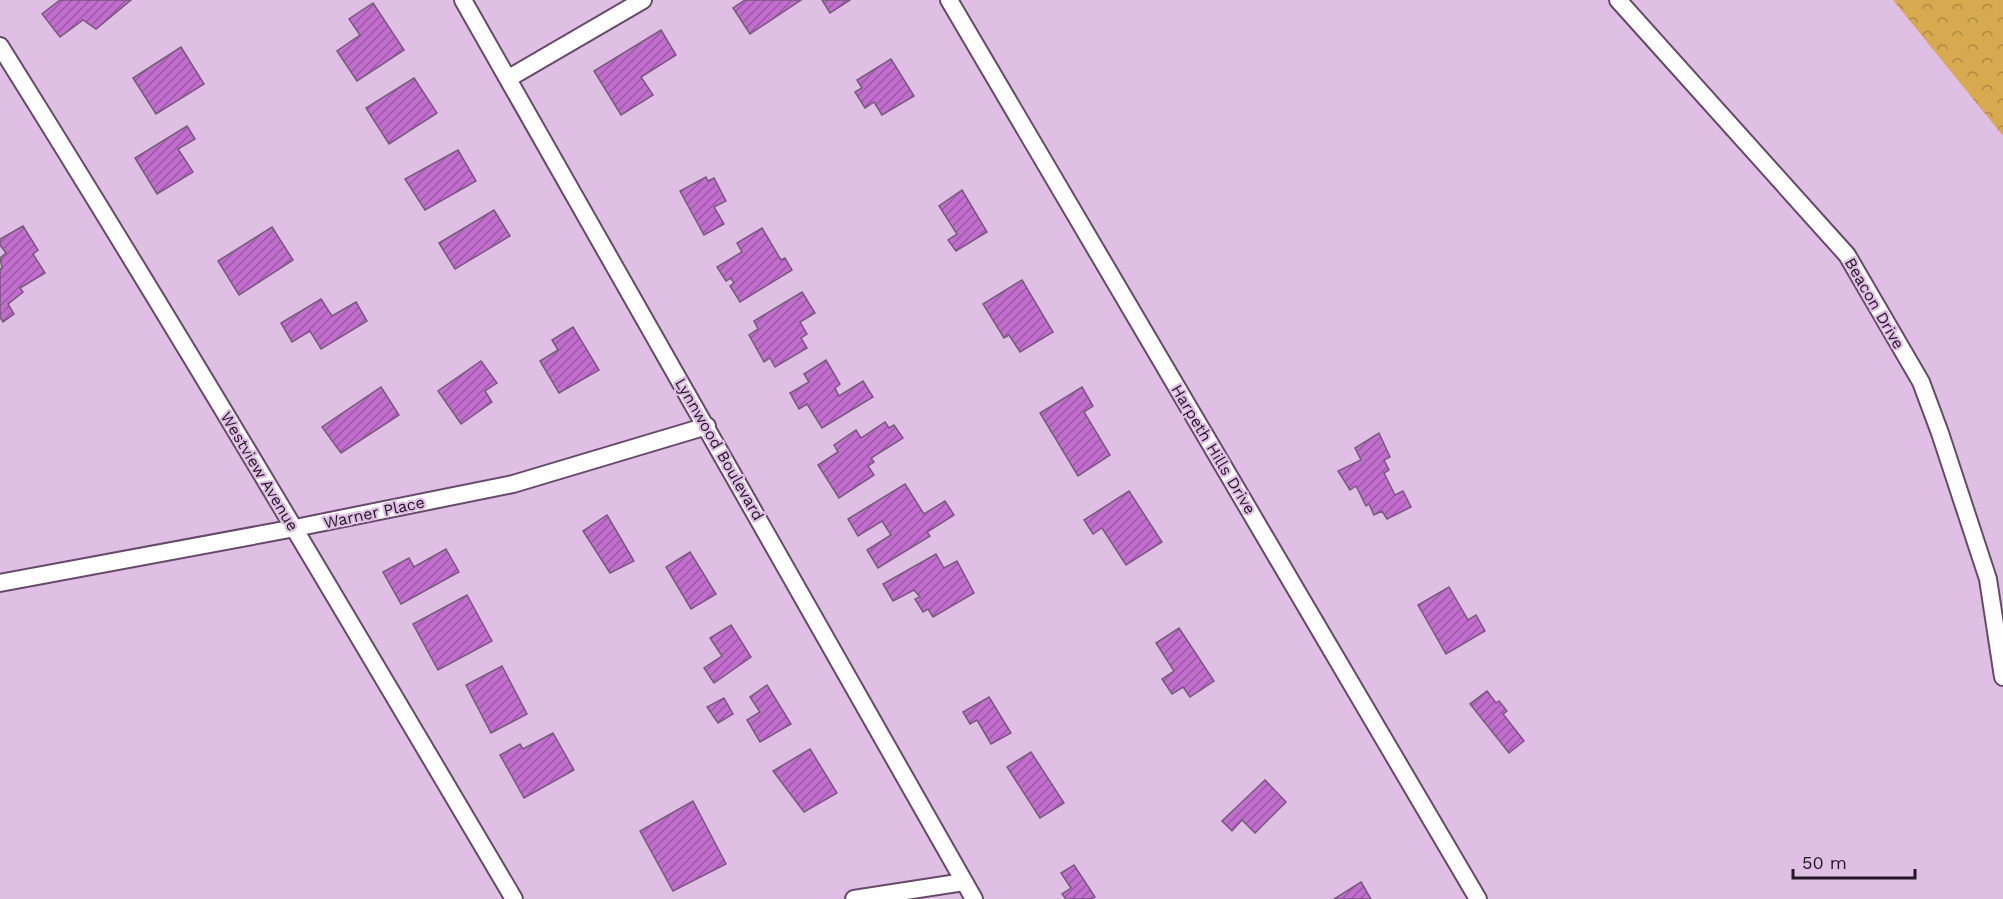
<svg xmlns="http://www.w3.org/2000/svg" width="2003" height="899" viewBox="0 0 2003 899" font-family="'Work Sans',sans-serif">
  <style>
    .forest { fill: url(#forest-crowns) }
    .building { fill: url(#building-hatch); stroke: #765a7a; stroke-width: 1.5 }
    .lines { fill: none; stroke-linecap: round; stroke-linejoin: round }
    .minor-casing { stroke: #664a6a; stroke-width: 20 }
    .minor { stroke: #fff; stroke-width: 16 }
    .labels { text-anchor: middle; stroke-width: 4.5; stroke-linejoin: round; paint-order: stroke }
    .street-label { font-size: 16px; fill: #241826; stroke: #dfbfe3 }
  </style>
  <defs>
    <pattern id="forest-crowns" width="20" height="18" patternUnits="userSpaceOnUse" patternTransform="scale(1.5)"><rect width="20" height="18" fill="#d7aa50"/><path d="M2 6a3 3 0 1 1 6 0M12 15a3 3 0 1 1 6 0" fill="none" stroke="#ae8942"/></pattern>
    <pattern id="building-hatch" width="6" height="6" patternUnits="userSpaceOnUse" patternTransform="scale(1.5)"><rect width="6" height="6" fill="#c16ece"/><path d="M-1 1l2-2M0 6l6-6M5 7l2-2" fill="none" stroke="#9d59a7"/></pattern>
  </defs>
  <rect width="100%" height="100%" fill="#dfbfe3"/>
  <path class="forest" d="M1893 0H2003V136Z"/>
  <g class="building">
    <path d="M60 0H131L96 29 83 20 60 37 42 14Z"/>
    <path d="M745 0H801L750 34 733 8Z"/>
    <path d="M822 0H850L830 13Z"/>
    <path d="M373 3 404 50 357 81 337 51 360 35 349 19Z"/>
    <path d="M661 30 676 55 641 77 653 95 621 115 594 71Z"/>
    <path d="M181 47 204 84 156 114 133 78Z"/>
    <path d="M891 59 914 96 882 115 874 102 865 108 855 92 862 88 857 80Z"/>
    <path d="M414 78 437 113 389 144 366 108Z"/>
    <path d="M187 126 195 139 178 149 193 172 157 194 135 158Z"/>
    <path d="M458 150 476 181 425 210 405 179Z"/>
    <path d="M706 177 708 181 714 178 726 201 714 207 724 224 704 235 680 191Z"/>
    <path d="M962 190 987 232 956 251 948 240 957 234 939 206Z"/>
    <path d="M494 210 510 236 455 269 439 243Z"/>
    <path d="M23 226 38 250 33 254 45 273 20 288 23 292 8 304 14 314 3 322 0 317V269L2 268 0 258 6 253 0 245V239Z"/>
    <path d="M272 227 293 260 239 295 218 261Z"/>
    <path d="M762 228 781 260 785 258 792 270 740 302 730 286 734 283 731 278 726 281 717 267 742 252 737 243Z"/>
    <path d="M1022 280 1053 332 1020 352 1009 335 1004 338 983 304Z"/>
    <path d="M802 292 815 313 800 322 807 334 801 338 807 348 775 367 770 358 764 362 749 335 758 329 754 321Z"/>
    <path d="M321 299 332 316 356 302 367 321 321 349 310 331 292 342 281 323Z"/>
    <path d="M573 327 599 370 559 393 540 361 558 350 552 340Z"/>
    <path d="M826 360 840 384 835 388 839 396 863 381 873 397 822 428 807 404 799 409 790 393 809 382 804 374Z"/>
    <path d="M481 361 497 383 485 391 492 402 461 424 438 391Z"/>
    <path d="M381 387 399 415 341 453 322 427Z"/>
    <path d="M1082 387 1093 406 1084 412 1110 455 1078 476 1040 413Z"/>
    <path d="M885 422 889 428 894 425 903 438 871 458 874 462 868 466 874 475 839 498 818 465 838 452 834 445 856 430 861 438Z"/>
    <path d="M1379 433 1390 457 1384 460 1389 470 1384 473 1395 495 1403 491 1411 507 1387 519 1382 511 1374 515 1369 504 1366 506 1356 486 1350 490 1338 471 1361 460 1355 448Z"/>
    <path d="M905 484 924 514 945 501 954 515 927 532 930 536 878 568 867 550 891 535 882 521 858 536 848 519Z"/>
    <path d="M1129 491 1162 542 1126 565 1102 528 1093 534 1084 520Z"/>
    <path d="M607 515 634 561 610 573 583 531Z"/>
    <path d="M446 549 459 572 401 604 383 572 409 558 414 567Z"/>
    <path d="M690 552 716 594 691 609 666 567Z"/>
    <path d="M936 554 944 568 957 561 974 593 933 617 928 609 923 612 915 599 920 597 914 590 893 601 883 584Z"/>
    <path d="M1449 587 1468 620 1476 615 1485 631 1446 654 1418 605Z"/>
    <path d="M467 595 492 641 438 670 413 624Z"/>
    <path d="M731 625 751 657 714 683 704 668 722 656 710 638Z"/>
    <path d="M1179 628 1214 681 1190 697 1183 687 1172 694 1162 679 1174 671 1156 643Z"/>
    <path d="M502 666 527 714 491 733 466 685Z"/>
    <path d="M767 685 791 724 760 742 747 720 760 712 750 697Z"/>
    <path d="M1487 691 1496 703 1499 701 1507 711 1503 714 1524 741 1509 753 1470 704Z"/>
    <path d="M989 697 1011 733 991 744 977 720 970 724 963 712Z"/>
    <path d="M724 698 733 714 718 723 707 707Z"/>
    <path d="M553 733 574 770 524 798 500 755 520 744 523 749Z"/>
    <path d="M810 749 837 793 804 812 773 771Z"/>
    <path d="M1031 752 1064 803 1040 818 1007 767Z"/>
    <path d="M1265 780 1286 802 1255 833 1242 820 1232 831 1222 821Z"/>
    <path d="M693 801 726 864 673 891 640 831Z"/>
    <path d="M1074 865 1095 897 1092 899H1066L1062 894 1071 888 1061 873Z"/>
    <path d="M1361 882 1371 899H1334Z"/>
  </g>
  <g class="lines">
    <g class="minor-casing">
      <g id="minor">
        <path d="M463 0 974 899"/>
        <path d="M949 0 1478 899"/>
        <path d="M1618 0 1847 255 1921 382 1940 433 1988 579 2003 677"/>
        <path d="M0 46C176 327 345 613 514 899"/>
        <path d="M509 78 643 0"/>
        <path d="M0 583 295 528 513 484 707 426"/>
        <path d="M854 899 964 882"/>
      </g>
    </g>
    <use href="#minor" class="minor"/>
  </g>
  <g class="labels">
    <g class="street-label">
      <text transform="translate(1875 303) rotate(60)" y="6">Beacon Drive</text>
      <text transform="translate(720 449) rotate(60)" y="6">Lynnwood Boulevard</text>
      <text transform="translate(1214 449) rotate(59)" y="6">Harpeth Hills Drive</text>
      <text transform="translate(260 471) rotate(59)" y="6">Westview Avenue</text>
      <text transform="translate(374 512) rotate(-12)" y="6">Warner Place</text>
    </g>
  </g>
  <path d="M1793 869v9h122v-9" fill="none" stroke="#241826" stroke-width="3"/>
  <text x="1802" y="869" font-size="18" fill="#241826" stroke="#dfbfe3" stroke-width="4.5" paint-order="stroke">50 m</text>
</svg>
